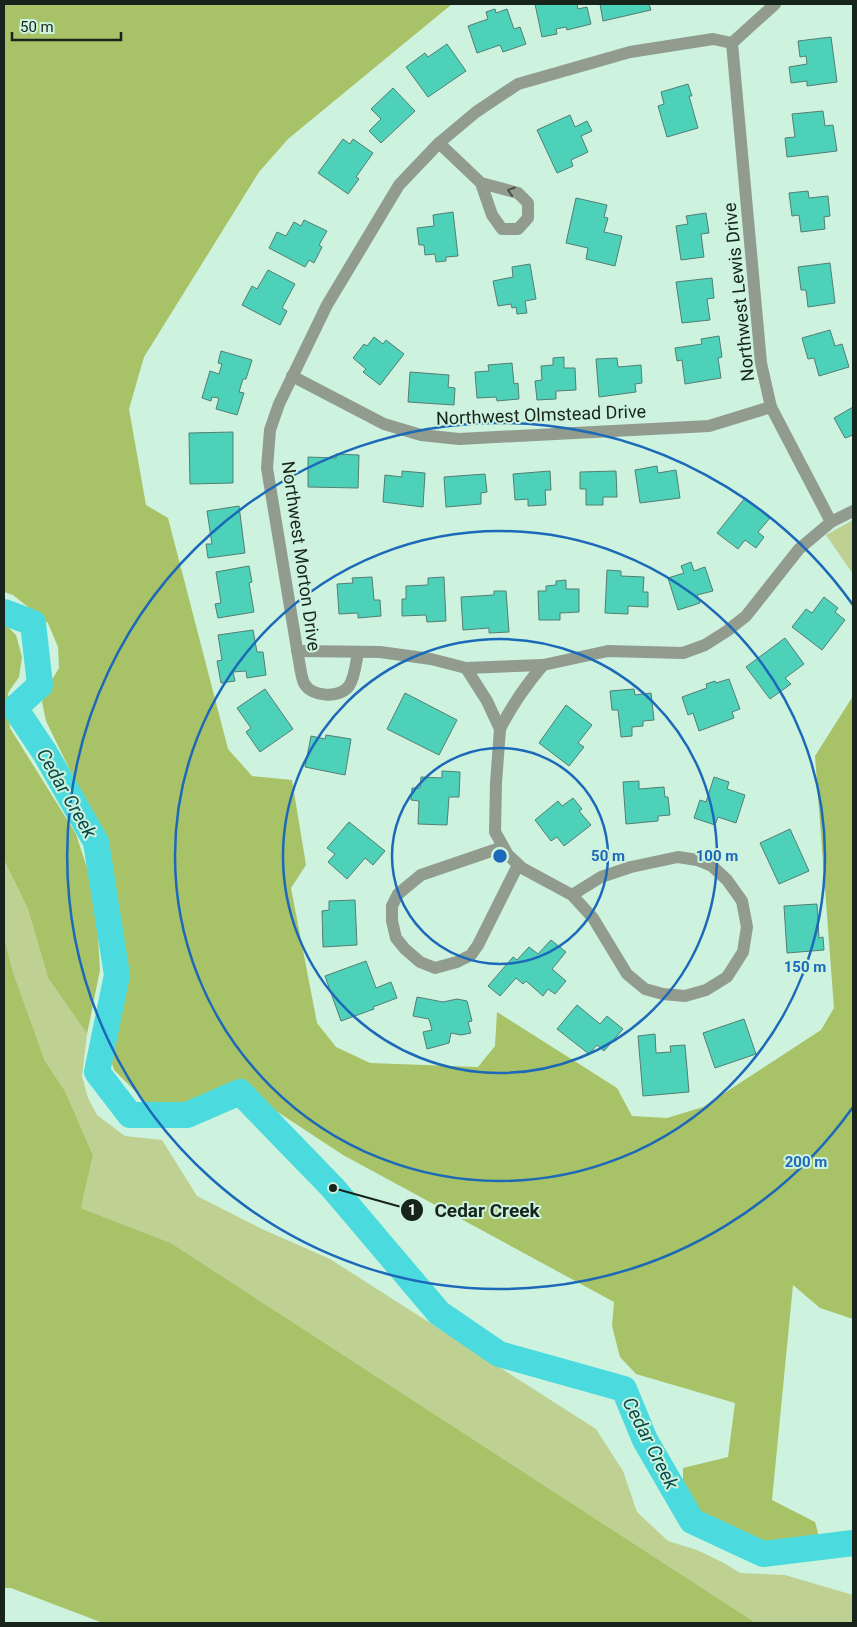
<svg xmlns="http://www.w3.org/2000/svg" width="857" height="1627" viewBox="0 0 857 1627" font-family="Roboto,sans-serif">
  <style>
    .green { fill: #bed193 }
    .forest { fill: #a8c268 }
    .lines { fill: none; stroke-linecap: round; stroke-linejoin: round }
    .river { stroke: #4bdbde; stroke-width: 26 }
    .building { fill: #4dd1b9; stroke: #547e74 }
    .minor { stroke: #919c8f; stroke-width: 12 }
    .oneway { stroke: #47544a }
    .ring { fill: none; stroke: #1b69b8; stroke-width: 2.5 }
    .labels { text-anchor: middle; stroke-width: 4; stroke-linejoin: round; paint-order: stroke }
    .street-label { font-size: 18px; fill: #16241c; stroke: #cdf2dd }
    .water-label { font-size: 19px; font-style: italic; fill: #084a4b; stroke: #cdf2dd }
    .centre { fill: #1b69b8; stroke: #cdf2dd; stroke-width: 2.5 }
    .ring-label { font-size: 15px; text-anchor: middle; font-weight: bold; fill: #1b69b8; stroke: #cdf2dd; stroke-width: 4; stroke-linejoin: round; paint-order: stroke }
    .leader { fill: none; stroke: #16241c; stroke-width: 2 }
    .callout-dot { fill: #16241c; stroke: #cdf2dd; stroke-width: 2 }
    .mark-label { font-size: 15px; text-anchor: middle; font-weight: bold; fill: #fff }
    .callout-label { font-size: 19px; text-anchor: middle; font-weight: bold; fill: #16241c; stroke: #cdf2dd; stroke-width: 4; stroke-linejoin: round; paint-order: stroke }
  </style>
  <rect width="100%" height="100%" fill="#cdf2dd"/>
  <g class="green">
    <path d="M853 520V574L826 535Z"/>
    <path d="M4 860 28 909 48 978 87 1034 82 1076 88 1098 97 1115 125 1136 162 1140 197 1196 262 1229 330 1259 596 1429 623 1471 637 1512 668 1541 697 1550 724 1563 740 1573 785 1575 853 1595V1623H756L171 1243 81 1208 93 1155 65 1091 45 1061 13 972 4 937Z"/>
  </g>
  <g class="forest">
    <path d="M4 4H452L288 139 259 172 144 357 129 409 146 505 168 518 228 749 252 776 292 780 306 865 291 888 317 1023 336 1047 370 1063 478 1067 495 1046 497 1012 617 1088 632 1116 667 1118 703 1107 821 1030 834 1008 815 756 853 696V1319L820 1308 793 1285 772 1500 815 1522 820 1540 765 1544 727 1533 701 1515 691 1503 683 1487V1468L728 1457 735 1403 636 1374 620 1357 612 1326 614 1302 343 1155 264 1103 234 1108 174 1109 148 1104 114 1070 109 1054 124 977 113 893 103 838 46 721 42 702 50 683 59 668 58 647 48 623 13 595 4 592Z"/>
    <path d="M4 623 16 635 22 657 19 677 8 693 10 728 76 834 89 874 97 922 100 970 87 1034 48 978 28 909 4 860Z"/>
    <path d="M4 937 13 972 45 1061 65 1091 93 1155 81 1208 171 1243 756 1623H103L11 1588H4Z"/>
  </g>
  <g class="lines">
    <path class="river" d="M4 612 33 623 40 685 15 708 45 753 96 842 117 975 97 1072 130 1115H187L240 1092 333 1188 439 1313 499 1354 624 1389 645 1440 692 1521 763 1554 853 1543"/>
  </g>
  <g class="building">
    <path d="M535 4H577L578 9 587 7 591 24 567 30 566 27 556 29 557 34 542 37Z"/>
    <path d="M600 4H649L651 10 603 21Z"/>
    <path d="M495 9 496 13 507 9 514 29 520 27 526 44 503 52 500 45 477 53 468 26 488 19 486 12Z"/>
    <path d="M831 37 837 82 807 86V81L791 83 789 67 807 64 806 56 800 57 798 41Z"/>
    <path d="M447 44 466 71 428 97 406 67 425 53 428 57Z"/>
    <path d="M688 84 692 96H689L698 128 667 137 658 106 664 104 661 92Z"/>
    <path d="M393 88 415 111 381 143 369 131 381 119 371 109Z"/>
    <path d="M823 111 825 126 833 125 837 151 787 157 785 138 795 137 792 114Z"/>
    <path d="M570 115 575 127 587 121 592 131 581 136 588 152 571 160 573 166 557 173 537 130Z"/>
    <path d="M343 139 350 144 353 139 373 153 356 177 359 179 348 194 318 173Z"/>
    <path d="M808 191 809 198 828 196 830 216 824 217 825 229 801 232 799 215 792 216 789 193Z"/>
    <path d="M576 198 607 205 604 217 608 218 604 232 622 236 615 266 586 259 588 248 566 243Z"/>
    <path d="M453 212 458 256 446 257V261L436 262 435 254 425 255 424 245H419L417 228 434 226 433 215Z"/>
    <path d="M706 213 709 233 701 234 704 257 681 260 676 226 688 224 686 216Z"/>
    <path d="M304 220 327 231 319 245 322 247 314 263 309 260 305 267 269 248 277 232 286 236 294 222 301 226Z"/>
    <path d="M830 263 835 303 808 307 806 290H801L798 267Z"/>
    <path d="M530 264 536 299 525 301 527 313 517 314 516 307 512 308 511 304 498 306 493 281 513 277 512 267Z"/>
    <path d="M268 270 295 284 282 308 287 311 280 325 242 305 252 286 257 289Z"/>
    <path d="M712 278 714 298 707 299 710 320 682 323 676 282Z"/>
    <path d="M830 330 835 346 842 344 849 367 819 376 814 358 808 359 802 338Z"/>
    <path d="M719 336 722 357 718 358 721 378 685 384 682 360 677 361 675 348 702 344 701 339Z"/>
    <path d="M374 337 383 344 386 340 404 354 380 385 363 372 366 369 353 358 364 344 367 346Z"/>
    <path d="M221 351 252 360 246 379H243L239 392 244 393 237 415 216 409 219 398 212 397 211 401 202 398 210 371 219 374 222 364 218 363Z"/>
    <path d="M564 357V368H575L576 390 556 391V399L537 400 535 381 542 380 541 366 553 365V358Z"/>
    <path d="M617 358 618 367 641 365 642 383 635 384 636 392 599 397 596 359Z"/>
    <path d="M512 363 514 384 518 383 519 399 497 401 496 397 477 398 475 372 489 371 488 365Z"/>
    <path d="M410 372 449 375 448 387 455 388 454 405 408 402Z"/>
    <path d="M853 407V435L845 438 834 418Z"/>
    <path d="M233 432V483L190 484 189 433Z"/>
    <path d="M336 454 359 455 358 488 308 487V457L336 458Z"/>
    <path d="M657 466 658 473 676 470 680 498 640 503 635 470Z"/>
    <path d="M402 471 425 473 423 507 383 502 385 475 402 477Z"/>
    <path d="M550 471 551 490H545L546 505 528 506V499L515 500 513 474Z"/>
    <path d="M616 471 617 497H603V505H586V489H580V472Z"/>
    <path d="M485 474 487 492 481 493V504L446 507 444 477Z"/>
    <path d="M745 498 770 518 758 532 764 537 756 548 745 540 738 549 717 533Z"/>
    <path d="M239 506 245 553 208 558 206 544H212L207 511Z"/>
    <path d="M691 562 694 571 705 567 713 591 697 595 700 603 678 610 668 578 684 573 681 566Z"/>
    <path d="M249 566 252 582 249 583 254 612 218 618 215 604 221 603 216 572Z"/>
    <path d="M607 570 621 571V576L644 577 643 592H648V607L628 606V614L605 613Z"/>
    <path d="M372 577 374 600H380L381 616 358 618V613L339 614 337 584 353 583 352 578Z"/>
    <path d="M444 577 446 621 427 622 426 615 402 616V599H406V586L428 585V578Z"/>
    <path d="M566 580V589H579V612L560 613V620H539L538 591H546V586L556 585V581Z"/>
    <path d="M494 591H506L509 632 489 633V628L463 630 461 597 494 595Z"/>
    <path d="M824 597 838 608 835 612 845 620 822 650 792 627 806 609 812 613Z"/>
    <path d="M253 630 257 652H263L266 675 247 678 246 671 233 672 235 681 221 683 217 661 222 660 218 635Z"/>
    <path d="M785 638 804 664 785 678 791 684 770 699 746 667Z"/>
    <path d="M729 679 740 709 732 712 734 718 699 731 693 713 688 715 682 697 707 688 706 684 715 681 716 683Z"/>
    <path d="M265 689 293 729 260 752 246 732 251 728 237 708Z"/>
    <path d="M634 689 635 695 651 693 654 720 643 721V726L632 727V736L621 737 618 710H612L610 691Z"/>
    <path d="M405 693 457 720 439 755 387 729Z"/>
    <path d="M566 705 592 725 578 743 584 747 569 766 539 743Z"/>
    <path d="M326 735 351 739 345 775 305 767 311 736 325 739Z"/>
    <path d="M442 771 460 772 459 797H449L447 825 418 824 419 801 411 800 412 788H420L421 777 442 778Z"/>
    <path d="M714 777 729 782 727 789 745 795 736 823 718 817 715 825 694 818 700 800 706 802Z"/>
    <path d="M639 781V789L664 787 665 797H668L670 815 658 816V821L626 824 623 782Z"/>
    <path d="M573 798 582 809 579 811 591 825 564 846 557 837 551 841 535 820 558 801 562 806Z"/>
    <path d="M349 822 385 851 373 865 365 858 347 879 328 862 335 854 327 848Z"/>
    <path d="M790 829 809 871 779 884 760 843Z"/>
    <path d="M355 900 357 945 323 947 322 911 329 910V901Z"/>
    <path d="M817 904 819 938 823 937 824 950 787 953 784 906Z"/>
    <path d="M551 940 566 952 552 969 566 981 555 994 548 989 543 996 526 981 523 984 516 978 500 996 488 986 513 957 517 960 529 947 538 954Z"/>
    <path d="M366 961 376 988 391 982 397 998 373 1007 374 1009 341 1021 325 976Z"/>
    <path d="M417 997 443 1002 457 999 467 1001 472 1021 468 1022 471 1033 461 1035 451 1033 449 1043 427 1049 423 1032 432 1030 429 1019 413 1016Z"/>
    <path d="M577 1005 600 1024 607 1016 623 1029 604 1051 597 1045 589 1054 557 1029Z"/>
    <path d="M744 1019 756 1054 715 1068 703 1033Z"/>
    <path d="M655 1034 656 1053 671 1052 670 1046 685 1045 689 1092 643 1096 638 1036Z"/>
  </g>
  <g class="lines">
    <g class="minor">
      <path d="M732 43 761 363 771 407 831 522"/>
      <path d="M732 43 775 4"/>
      <path d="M439 143 481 183 492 215 502 229H518L528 218V203L518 193 481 183"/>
      <path d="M292 376 384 424 421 435 459 439 709 426 771 407"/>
      <path d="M297 651 380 652 431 659 466 668 543 665 608 651 683 653 705 645 727 631 746 616 799 549 831 522 853 511"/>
      <path d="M358 652C356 662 355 677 349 686 339 699 311 697 304 683 302 679 301 672 300 667L267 468 270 430 279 404 327 305 399 185 439 143 476 112 518 84 630 52 713 39 732 43"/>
      <path d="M466 668 487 701 500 729 496 783 495 832 508 855 522 868 572 895 593 918 627 974 645 989 663 994 685 996 706 990 727 977 743 952 747 927 742 901 727 880 712 866 697 860 678 857 631 867 601 877 572 895"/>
      <path d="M500 729C512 705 526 685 543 665"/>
      <path d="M504 848H500L421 875 398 894 392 906V921L396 938 405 949 420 962 435 968 457 962 471 955 478 945 518 865"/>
    </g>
  </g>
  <defs><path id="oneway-chevron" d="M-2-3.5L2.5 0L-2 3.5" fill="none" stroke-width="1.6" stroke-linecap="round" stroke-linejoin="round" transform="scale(1.25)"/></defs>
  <use class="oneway" href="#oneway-chevron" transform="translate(511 191) rotate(-163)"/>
  <g class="ring">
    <circle cx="500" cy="856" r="108"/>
    <circle cx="500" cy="856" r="217"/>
    <circle cx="500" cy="856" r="325"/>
    <path d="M853 1107A433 433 0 1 1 853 605"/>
  </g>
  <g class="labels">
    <g class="street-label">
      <text transform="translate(739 292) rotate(-96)" y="6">Northwest Lewis Drive</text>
      <text transform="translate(541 415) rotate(-2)" y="6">Northwest Olmstead Drive</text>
      <text transform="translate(301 556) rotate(82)" y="6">Northwest Morton Drive</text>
    </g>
    <g class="water-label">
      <text transform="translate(67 793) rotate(60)" y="7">Cedar Creek</text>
      <text transform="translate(651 1443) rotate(63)" y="7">Cedar Creek</text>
    </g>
  </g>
  <circle cx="500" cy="856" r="8" class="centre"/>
  <g class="ring-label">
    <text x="608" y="861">50 m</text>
    <text x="717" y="861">100 m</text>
    <text x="805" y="972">150 m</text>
    <text x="806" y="1167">200 m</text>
  </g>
  <path class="leader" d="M333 1188L412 1210"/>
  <g class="callout-dot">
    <circle cx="333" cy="1188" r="5"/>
    <circle cx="412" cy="1210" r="12"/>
  </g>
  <g class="mark-label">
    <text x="412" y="1215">1</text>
  </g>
  <g class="callout-label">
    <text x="487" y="1217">Cedar Creek</text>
  </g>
  <rect width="857" height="1627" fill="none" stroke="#16241c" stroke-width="10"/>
  <path d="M12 32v8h109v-8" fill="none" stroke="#16241c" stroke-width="2.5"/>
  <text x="20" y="32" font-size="15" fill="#16241c" stroke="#cdf2dd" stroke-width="4" paint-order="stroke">50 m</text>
</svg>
